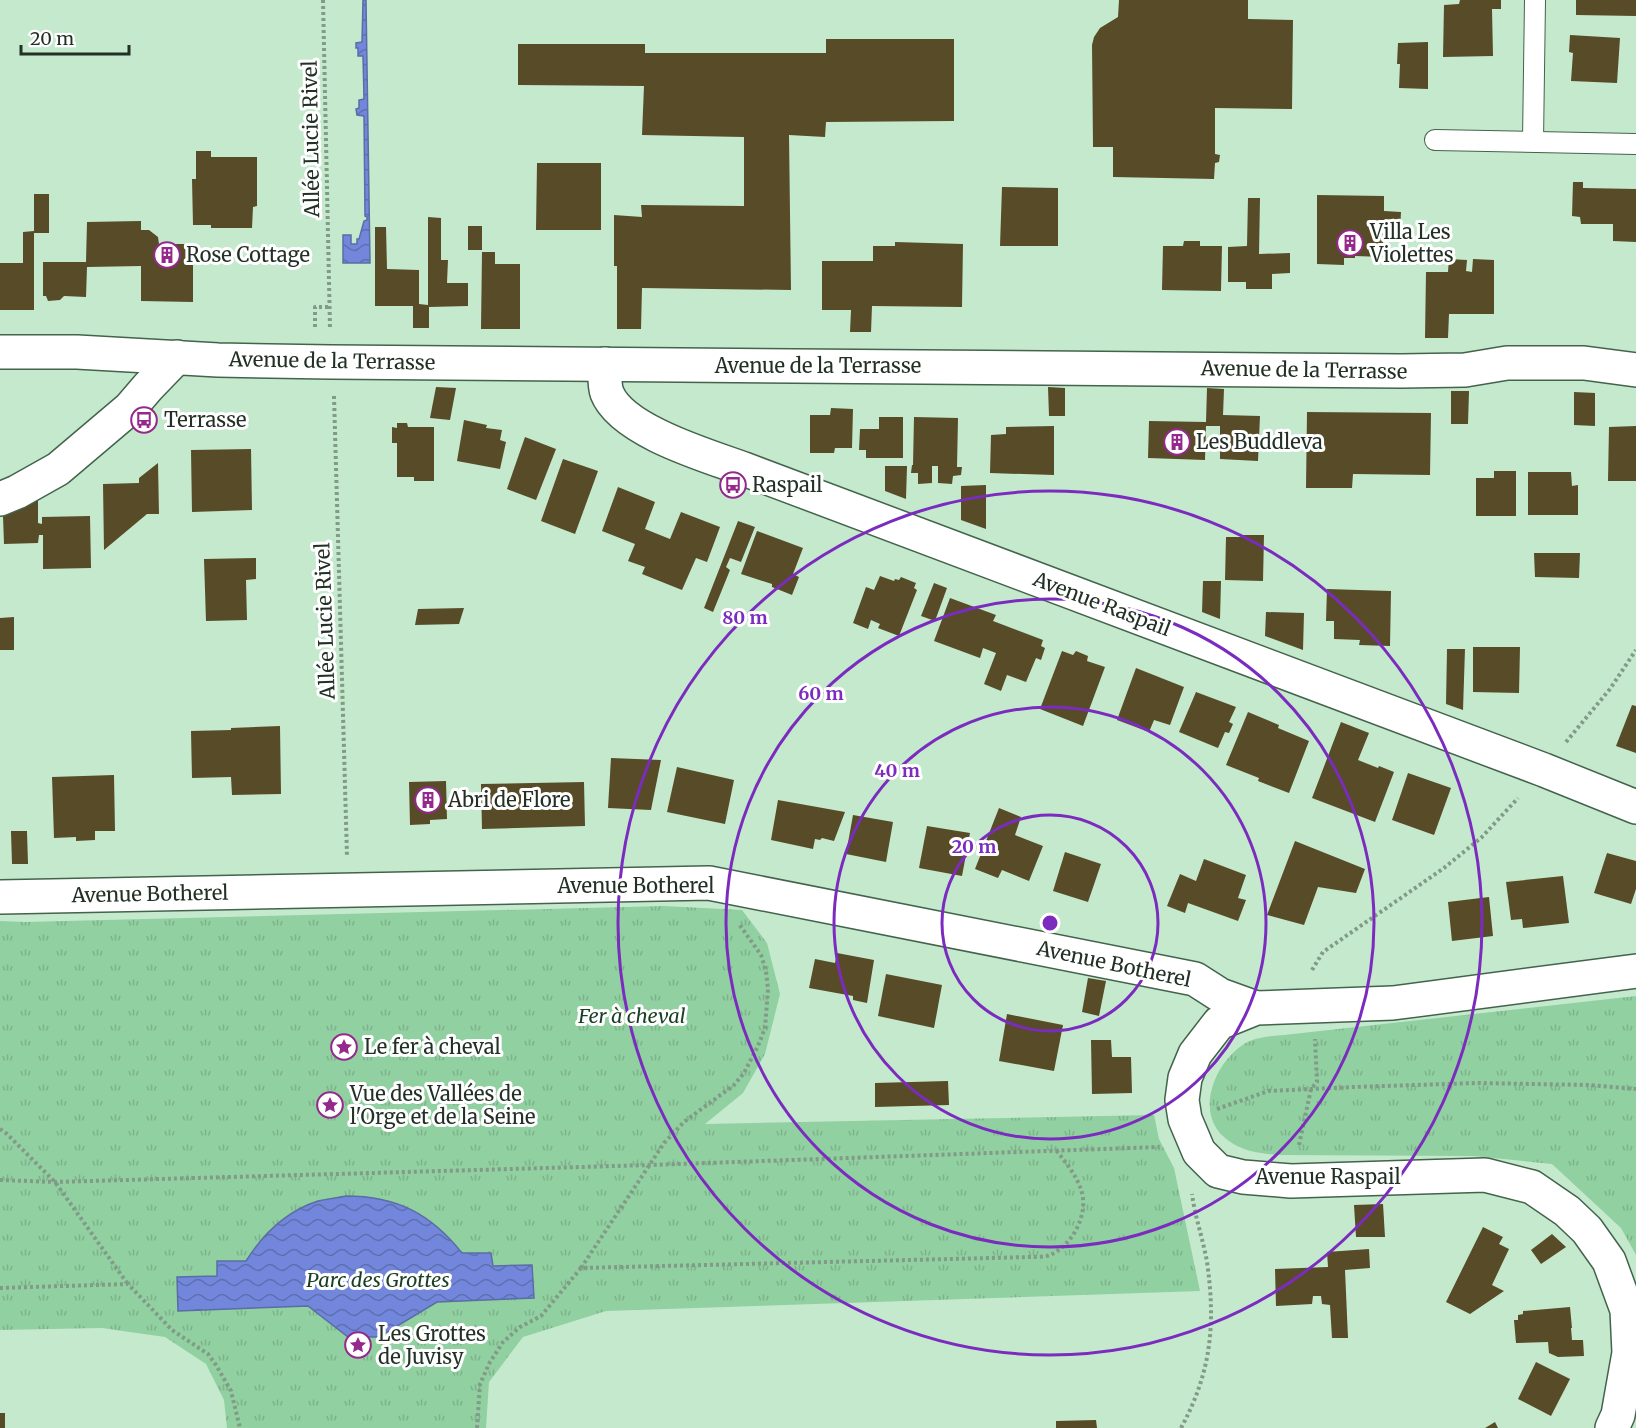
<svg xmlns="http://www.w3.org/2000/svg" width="1636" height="1428" viewBox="0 0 1636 1428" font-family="Merriweather,serif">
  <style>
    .park { fill: url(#park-tufts) }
    .water { fill: url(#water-waves); stroke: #5a6da4; stroke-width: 1.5 }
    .building { fill: #574b28 }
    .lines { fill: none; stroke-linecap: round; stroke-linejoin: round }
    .service-casing { stroke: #43634b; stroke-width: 22 }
    .minor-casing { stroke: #43634b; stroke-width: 36 }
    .path { stroke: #819b86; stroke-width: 4; stroke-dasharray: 3 3; stroke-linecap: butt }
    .service { stroke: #fff; stroke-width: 20 }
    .minor { stroke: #fff; stroke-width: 33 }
    .ring { fill: none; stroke: #7b2cbf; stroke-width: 3 }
    .labels { text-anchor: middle; stroke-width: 6; stroke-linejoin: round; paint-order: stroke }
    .street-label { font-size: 20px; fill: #223025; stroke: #fff }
    .poi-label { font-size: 20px; fill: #223025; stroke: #fff; text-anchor: start }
    .park-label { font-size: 20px; font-style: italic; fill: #193f25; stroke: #fff }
    .centre { fill: #7b2cbf; stroke: #fff; stroke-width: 3 }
    .ring-label { font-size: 18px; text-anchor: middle; font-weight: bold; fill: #7b2cbf; stroke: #fff; stroke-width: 6; stroke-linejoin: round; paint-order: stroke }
  </style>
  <defs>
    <pattern id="park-tufts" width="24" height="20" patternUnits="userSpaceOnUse" patternTransform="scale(1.5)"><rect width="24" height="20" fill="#91d0a1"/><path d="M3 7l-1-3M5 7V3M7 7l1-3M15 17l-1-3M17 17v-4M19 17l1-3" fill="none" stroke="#7db38a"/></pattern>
    <pattern id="water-waves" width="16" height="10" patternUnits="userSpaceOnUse" patternTransform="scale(1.5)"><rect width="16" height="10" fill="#7287db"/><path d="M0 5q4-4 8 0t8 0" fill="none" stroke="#5d6fb1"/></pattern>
  </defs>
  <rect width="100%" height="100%" fill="#c5e9cd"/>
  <g class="park">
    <path d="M664 906 742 910 767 943 780 994 765 1054 743 1093 705 1124 1154 1115 1159 1139 1174 1168 1200 1291 606 1311 523 1337 489 1382 486 1428H227L224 1400 206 1364 165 1337 102 1328 0 1330V921L25 922Z"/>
    <path d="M1636 996V1255L1621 1228 1552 1164 1473 1156 1281 1155C1263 1154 1244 1152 1229 1141 1193 1117 1213 1064 1244 1044 1256 1037 1270 1036 1284 1035Z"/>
  </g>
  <g class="water">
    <path d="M363 0H366L370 263H343V235H351V244H357V239H359L364 221 367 220V217L365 216 364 116 357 115 356 109 359 108V100L364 99 363 56H358V48H356V43L362 42Z"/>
    <path d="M346 1196C397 1196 431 1214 462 1253H491L493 1266 532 1265 534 1298 437 1302 379 1337H348L308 1306 178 1311 177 1277 217 1276V1261H246C263 1234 287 1211 318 1201 327 1199 337 1198 346 1196Z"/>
  </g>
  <g class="building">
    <path d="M1119 0H1248V19L1293 20 1292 109 1215 108V154L1220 155 1219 162 1215 163 1214 179 1113 177V147H1093L1092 45 1094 37 1100 28 1118 17Z"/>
    <path d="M1460 0H1501V9H1492L1493 56 1443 57 1444 5 1459 4Z"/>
    <path d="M1576 0H1636V16L1576 15Z"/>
    <path d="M1570 35 1620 38 1617 83 1571 81 1573 53 1569 52Z"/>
    <path d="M826 39H954V121L826 122 825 137 789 135 791 290 642 288 641 329H617V266H614V215L642 217 641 205 744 206V137L642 135 644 86 518 85V44H645V53H826Z"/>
    <path d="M1428 42V89L1399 88 1400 64H1397L1398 43Z"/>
    <path d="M196 151H211V157H257V206L253 207 252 228H211V225H193L192 179H196Z"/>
    <path d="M537 163H601V230H536Z"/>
    <path d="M1573 182H1583V188L1636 189V242L1613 241V224H1581L1580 217 1572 216Z"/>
    <path d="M1002 187 1058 188V246H1000Z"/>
    <rect x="34" y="194" width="15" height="39"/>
    <path d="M1317 195 1384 196V211L1401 212 1400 230 1383 229V257L1355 256V258H1344V265L1317 264Z"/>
    <path d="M1248 198H1260L1259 254 1290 253V273L1272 274V289H1246V282H1228V247L1247 246Z"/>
    <path d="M428 217 441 218V260H448L447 283H468V306L429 307V328H413V306H375V227H386L387 269 419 270V304L428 305Z"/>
    <path d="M141 221V230H149L158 237 159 244H193V302L141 301V266L87 267 86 297 64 296 60 300 48 301 46 296H43V262H86L87 222Z"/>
    <rect x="468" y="226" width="14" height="24"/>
    <path d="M34 231V310H0V263H23V232Z"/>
    <path d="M1184 241H1200V246H1222L1221 291 1162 290 1163 246H1183Z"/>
    <path d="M895 242 963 244 962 307 872 306 871 332H850L851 310H822V261H873V246H895Z"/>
    <path d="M482 252H495V264H520V329H481Z"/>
    <path d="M1449 259 1467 260 1466 271 1472 272 1473 259 1494 260V314H1449L1448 338H1425L1426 272H1448Z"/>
    <path d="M436 387 456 388 450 420 430 418Z"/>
    <path d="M1048 387 1065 388V416H1049Z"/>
    <path d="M1207 388 1224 389 1223 415 1260 416 1258 461 1220 459V426H1206L1205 460 1148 458 1149 421 1206 422Z"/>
    <path d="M1451 391H1469L1468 424H1451Z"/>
    <path d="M1574 392 1595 393V426L1574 425Z"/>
    <path d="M831 408 853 409 852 448H835L834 453H810V415H830Z"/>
    <path d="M1307 412 1431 413 1430 475 1353 474 1352 488H1306Z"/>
    <path d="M879 417H903V458H866V450H859L860 429H879Z"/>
    <path d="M914 417 958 418 957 467H962L961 475 953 476 952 484 938 483V466H932V483L918 484V473H911L912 465H913Z"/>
    <path d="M464 420 487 425 486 428 502 430 500 440 506 442 500 469 457 461Z"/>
    <path d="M397 423H407L408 427H434V481H414V477H397V443H392V427L397 428Z"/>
    <path d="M1054 426V475L990 473 991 435 1006 434V427Z"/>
    <path d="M1636 426V481H1608L1609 427Z"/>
    <path d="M525 437 556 449 536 500 507 489Z"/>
    <path d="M251 449 252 510 192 512 191 450Z"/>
    <path d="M563 459 598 471 575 534 541 521Z"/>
    <path d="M158 463 159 514H147L104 550 103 484 139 483V478Z"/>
    <path d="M885 466H907L906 499 885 491Z"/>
    <path d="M1494 471H1516V516H1476V478H1494Z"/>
    <path d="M1528 472H1571L1572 486 1578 485V515H1528Z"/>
    <path d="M986 485V529L961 520V486Z"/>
    <path d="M618 487 655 502 645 529 670 539 681 512 720 527 707 562 696 558 682 590 642 574 645 567 628 561 635 544 602 531Z"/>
    <path d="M38 500V523L42 524V517L90 516 91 568 43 569V535H39L38 543 4 544 3 516Z"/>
    <path d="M738 521 755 527 741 562 730 558 726 567 730 570 713 612 704 608Z"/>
    <path d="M757 531 803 548 793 574 799 577 792 595 772 587V584L741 574Z"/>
    <path d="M1243 535H1264L1263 581 1225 580 1226 537H1242Z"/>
    <path d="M1534 553H1580L1579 578 1535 577Z"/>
    <path d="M256 558V579L246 580 247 620 206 621 204 559Z"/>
    <path d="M880 576 894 581 895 579 899 580 901 577 916 583 914 588 917 590 899 636 878 628 880 624 871 620 868 629 853 623 866 587 874 590Z"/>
    <path d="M1203 581H1221L1220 619 1202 612Z"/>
    <path d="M934 583 947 588 935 621 921 616Z"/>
    <path d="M1327 589 1391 591 1390 646 1359 645 1360 640 1334 639V621H1326Z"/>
    <path d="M950 598 996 615 993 621 1043 640 1041 646 1045 648 1041 660 1036 658 1026 682 1007 675 1001 691 984 684 996 653 983 648 980 658 934 641Z"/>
    <path d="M464 608 459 624 415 625 418 609Z"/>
    <path d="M1266 612 1304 613 1303 650 1265 636Z"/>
    <path d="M14 617V650H0V618Z"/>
    <path d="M1473 647H1520L1519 693 1473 692Z"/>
    <path d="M1447 649H1465L1463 710 1446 704Z"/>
    <path d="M1062 651 1073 655 1076 651 1088 656 1087 661 1105 667 1083 726 1040 709Z"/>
    <path d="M1136 668 1184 687 1170 725 1154 720 1149 732 1117 720Z"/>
    <path d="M1196 692 1236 707 1229 722 1233 724 1229 733 1225 732 1218 748 1179 732Z"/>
    <path d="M1632 705 1636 706V753L1616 746Z"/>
    <path d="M1248 712 1279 725 1278 728 1309 741 1289 793 1258 781 1259 778 1226 765Z"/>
    <path d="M1341 722 1369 733 1358 760 1378 768 1379 766 1394 772 1375 822 1312 798Z"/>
    <path d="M280 726 281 794 232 795 231 777 192 778 191 731 231 730V728Z"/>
    <path d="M611 758 661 760 651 810 608 808Z"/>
    <path d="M677 767 734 780 725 824 667 812Z"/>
    <path d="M1408 773 1451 788 1434 835 1392 820Z"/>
    <path d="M114 775 115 831H95V840L76 841V837L54 838 52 777Z"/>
    <path d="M446 781 447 819 430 820V824L410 825 409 782Z"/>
    <path d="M584 782 585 826 482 829 481 784Z"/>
    <path d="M778 800 845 812 834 841 822 838 820 840 815 839 813 849 771 840Z"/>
    <path d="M999 808 1021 817 1015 835 1043 846 1029 881 1002 870 998 878 975 869Z"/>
    <path d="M853 815 893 822 886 862 846 854Z"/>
    <path d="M927 826 970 833 962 876 919 868Z"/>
    <path d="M11 831H27L28 864H12Z"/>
    <path d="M1295 841 1365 869 1356 893 1318 887 1304 925 1267 915Z"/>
    <path d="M1065 852 1101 864 1088 902 1053 891Z"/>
    <path d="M1607 853 1636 861V889L1631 904 1594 893Z"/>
    <path d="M1204 859 1246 875 1238 898 1246 900 1238 921 1188 903 1185 913 1167 906 1180 874 1196 881Z"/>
    <path d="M1563 876 1569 923 1523 928 1522 919 1511 920 1506 882Z"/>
    <path d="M1489 897 1493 936 1452 941 1448 902Z"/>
    <path d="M837 953 874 960 867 1003 853 1000V996L809 988 815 959 835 963Z"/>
    <path d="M886 974 942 985 934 1028 878 1016Z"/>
    <path d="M1088 978 1106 981 1099 1016 1082 1012Z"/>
    <path d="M1007 1014 1063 1025 1054 1071 999 1061Z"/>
    <path d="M1091 1040H1111L1112 1057H1131L1132 1093 1092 1094Z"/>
    <path d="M948 1081 949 1105 875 1107V1083Z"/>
    <path d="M1383 1204 1385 1237H1356L1354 1205Z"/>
    <path d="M1483 1227 1503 1237 1499 1244 1509 1249 1492 1285 1504 1291 1470 1314 1446 1302Z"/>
    <path d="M1552 1234 1566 1247 1541 1264 1531 1250Z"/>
    <path d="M1369 1249 1370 1268 1345 1270 1348 1338H1332L1330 1305 1322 1304 1321 1296H1313L1312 1304 1276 1306 1275 1269 1328 1267 1327 1252Z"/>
    <path d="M1570 1307 1572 1328H1571L1572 1340H1583L1584 1356 1558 1357 1549 1353 1548 1342 1516 1343 1514 1320H1518V1315L1523 1314V1311Z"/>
    <path d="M1536 1362 1570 1379 1551 1416 1518 1399Z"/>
    <rect x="0" y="1413" width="5" height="15"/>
    <path d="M1096 1420 1097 1428H1056V1421Z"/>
    <path d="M1495 1422 1498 1428H1485Z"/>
  </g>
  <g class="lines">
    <g class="service-casing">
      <g id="service">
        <path d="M1435 140 1636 144"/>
        <path d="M1533 141 1535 0"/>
      </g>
    </g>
    <g class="minor-casing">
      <g id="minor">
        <path d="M0 352H77L218 360 331 362 1401 371 1465 370 1507 363H1584L1636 370"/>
        <path d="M605 364C605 373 604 385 607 393 622 431 708 456 744 469L1544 770 1636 807"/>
        <path d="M0 499 17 492 58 469 130 408 148 387 177 357"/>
        <path d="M0 897 709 883 1195 979 1220 995 1256 1008"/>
        <path d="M1612 1428 1618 1415 1629 1353 1627 1310 1609 1261 1587 1230 1567 1211 1532 1187 1485 1175 1291 1181 1243 1177 1218 1171 1199 1152 1185 1119 1182 1100 1185 1078 1195 1054 1219 1023 1256 1008 1393 1003 1636 971"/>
      </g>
    </g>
    <g class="path">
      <path d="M323 0 330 328"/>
      <path d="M315 327V307H330"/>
      <path d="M334 396 347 856"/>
      <path d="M1566 742 1610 689 1636 650"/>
      <path d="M1312 970 1323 952 1444 868 1482 837 1518 798"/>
      <path d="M1217 1109 1268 1091 1354 1087 1477 1083 1589 1085 1636 1089"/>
      <path d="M0 1129 7 1134 55 1182 127 1283"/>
      <path d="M1299 1145 1311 1089 1317 1082 1315 1039"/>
      <path d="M0 1180 55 1182 651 1165 1159 1147"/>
      <path d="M581 1268 664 1143 684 1122 734 1085 744 1073 758 1046 765 1028 768 989 766 971 761 955 739 924"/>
      <path d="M0 1288 128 1284 172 1330 208 1354 216 1365 231 1391 240 1428"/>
      <path d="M477 1428 480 1384 490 1362 503 1342 520 1327 541 1316 581 1268 1031 1257C1037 1257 1045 1257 1050 1255 1071 1246 1088 1217 1082 1193 1078 1177 1066 1163 1056 1150"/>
      <path d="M1181 1428C1211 1373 1216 1324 1207 1262 1203 1239 1195 1217 1192 1194"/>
    </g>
    <use href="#service" class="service"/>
    <use href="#minor" class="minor"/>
  </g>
  <g class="ring">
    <circle cx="1050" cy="923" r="108"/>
    <circle cx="1050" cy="923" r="216"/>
    <circle cx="1050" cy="923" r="324"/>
    <circle cx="1050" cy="923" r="432"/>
  </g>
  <defs>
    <g id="building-ring" transform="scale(1.35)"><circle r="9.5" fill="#fff" stroke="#94298b" stroke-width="1.5"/><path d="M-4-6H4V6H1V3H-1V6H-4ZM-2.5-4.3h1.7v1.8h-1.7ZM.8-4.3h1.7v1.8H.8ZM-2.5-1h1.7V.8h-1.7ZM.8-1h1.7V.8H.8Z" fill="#94298b"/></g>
    <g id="bus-ring" transform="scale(1.35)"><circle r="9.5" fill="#fff" stroke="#94298b" stroke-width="1.5"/><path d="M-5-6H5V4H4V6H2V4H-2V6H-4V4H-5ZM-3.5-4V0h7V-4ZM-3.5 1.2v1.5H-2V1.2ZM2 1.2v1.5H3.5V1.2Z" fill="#94298b"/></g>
    <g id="sight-ring" transform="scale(1.35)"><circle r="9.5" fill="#fff" stroke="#94298b" stroke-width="1.5"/><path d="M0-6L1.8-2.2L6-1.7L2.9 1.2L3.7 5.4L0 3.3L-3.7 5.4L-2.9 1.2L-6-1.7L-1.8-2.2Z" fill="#94298b"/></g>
  </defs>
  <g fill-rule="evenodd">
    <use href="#building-ring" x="1350" y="243"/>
    <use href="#building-ring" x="167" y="255"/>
    <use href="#bus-ring" x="144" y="420"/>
    <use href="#building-ring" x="1177" y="442"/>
    <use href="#bus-ring" x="733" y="485"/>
    <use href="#building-ring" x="428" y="800"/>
    <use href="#sight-ring" x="344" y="1047"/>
    <use href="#sight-ring" x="330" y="1105"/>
    <use href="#sight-ring" x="358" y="1345"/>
  </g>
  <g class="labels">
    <g class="street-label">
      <text transform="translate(311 139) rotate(-91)" y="7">Allée Lucie Rivel</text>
      <text transform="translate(332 361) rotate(1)" y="7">Avenue de la Terrasse</text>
      <text x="818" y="373">Avenue de la Terrasse</text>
      <text transform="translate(1304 370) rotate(1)" y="7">Avenue de la Terrasse</text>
      <text transform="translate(1102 604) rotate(21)" y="7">Avenue Raspail</text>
      <text transform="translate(325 621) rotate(-92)" y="7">Allée Lucie Rivel</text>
      <text x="636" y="893">Avenue Botherel</text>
      <text transform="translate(150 894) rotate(-1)" y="7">Avenue Botherel</text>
      <text transform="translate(1114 964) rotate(12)" y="7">Avenue Botherel</text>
      <text x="1328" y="1184">Avenue Raspail</text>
    </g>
    <g class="poi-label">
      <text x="1370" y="239">Villa Les<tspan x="1370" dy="23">Violettes</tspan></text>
      <text x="186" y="262">Rose Cottage</text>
      <text x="164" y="427">Terrasse</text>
      <text x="1196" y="449">Les Buddleva</text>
      <text x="752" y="492">Raspail</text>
      <text x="448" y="807">Abri de Flore</text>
      <text x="364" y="1054">Le fer à cheval</text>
      <text x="350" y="1101">Vue des Vallées de<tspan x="350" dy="23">l'Orge et de la Seine</tspan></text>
      <text x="378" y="1341">Les Grottes<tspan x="378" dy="23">de Juvisy</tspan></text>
    </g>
    <g class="park-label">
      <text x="632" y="1023">Fer à cheval</text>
      <text x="378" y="1287">Parc des Grottes</text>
    </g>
  </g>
  <circle cx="1050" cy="923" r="9" class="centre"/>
  <g class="ring-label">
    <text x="745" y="624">80 m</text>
    <text x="821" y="700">60 m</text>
    <text x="897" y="777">40 m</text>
    <text x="974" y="853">20 m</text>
  </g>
  <path d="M21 45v9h108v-9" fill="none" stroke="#223025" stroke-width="3"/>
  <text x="30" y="45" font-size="18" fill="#223025" stroke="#ffffff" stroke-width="4.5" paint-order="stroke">20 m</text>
</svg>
